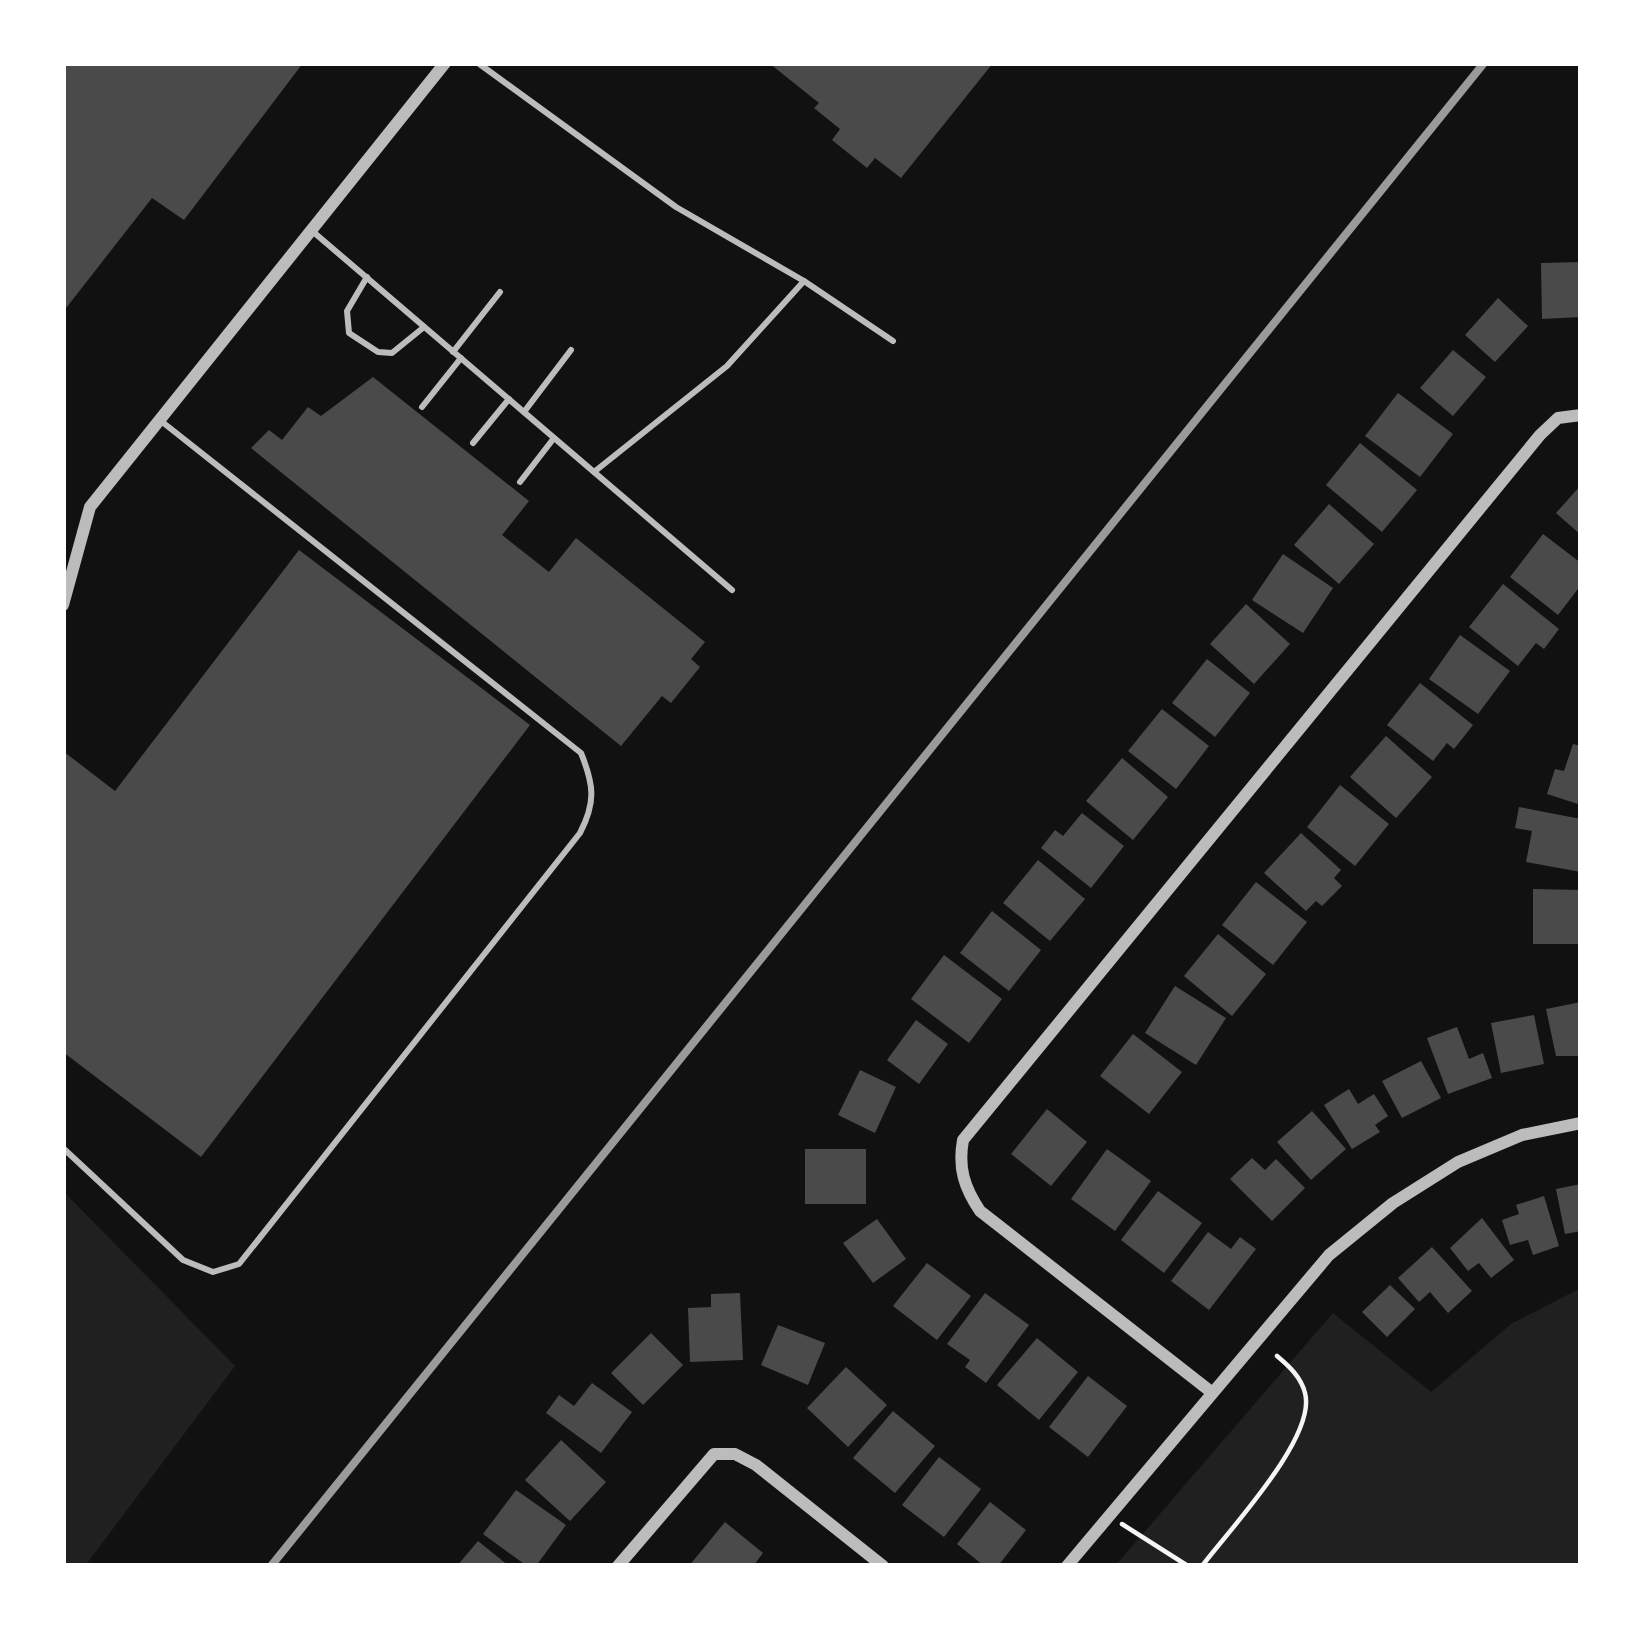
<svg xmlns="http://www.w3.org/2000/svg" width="1644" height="1629" viewBox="0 0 1644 1629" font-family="'DejaVu Sans',sans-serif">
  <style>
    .green { fill: #202020 }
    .building { fill: #4a4a4a }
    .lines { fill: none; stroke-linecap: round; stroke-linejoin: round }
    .path { stroke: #f5f5f5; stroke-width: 4.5 }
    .service { stroke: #bcbcbc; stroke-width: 6 }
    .minor { stroke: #bcbcbc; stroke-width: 12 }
    .rail { stroke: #9a9a9a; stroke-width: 8 }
  </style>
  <rect width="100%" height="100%" fill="#111"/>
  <g class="green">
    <path d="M63 1191 235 1366 85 1566H63Z"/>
    <path d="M1581 1288V1566H1115L1333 1313 1431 1392 1511 1324Z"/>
  </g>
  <g class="building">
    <path d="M63 63H303L184 220 152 198 63 312Z"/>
    <path d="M769 63H993L901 178 875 158 867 168 832 140 840 129 814 108 819 103Z"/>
    <path d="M1581 262V317L1542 319 1541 263Z"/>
    <path d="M1498 298 1528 326 1495 362 1465 335Z"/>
    <path d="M1453 350 1486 377 1453 416 1420 388Z"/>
    <path d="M373 377 529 501 502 535 549 572 576 538 705 642 691 659 700 667 671 703 662 696 621 746 251 448 269 430 282 440 308 407 321 416Z"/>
    <path d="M1398 393 1453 434 1420 477 1365 436Z"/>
    <path d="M1360 443 1417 490 1382 532 1326 485Z"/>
    <path d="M1581 485V535L1556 513Z"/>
    <path d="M1329 504 1374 544 1339 584 1294 545Z"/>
    <path d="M1543 534 1581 563V585L1558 615 1510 577Z"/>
    <path d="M299 550 530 725 201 1157 63 1052V751L115 791Z"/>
    <path d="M1283 554 1333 588 1303 633 1252 600Z"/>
    <path d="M1503 584 1559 629 1544 649 1536 643 1518 666 1469 627Z"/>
    <path d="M1246 604 1290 644 1254 684 1210 644Z"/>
    <path d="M1460 635 1510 671 1478 714 1429 679Z"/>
    <path d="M1207 659 1250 693 1215 737 1172 703Z"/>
    <path d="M1420 683 1473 725 1454 749 1447 743 1433 761 1387 725Z"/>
    <path d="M1162 709 1209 746 1176 789 1128 751Z"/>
    <path d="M1386 736 1432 777 1396 818 1350 777Z"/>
    <path d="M1573 744 1581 746V805L1547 794 1555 769 1564 771Z"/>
    <path d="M1122 758 1168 797 1133 840 1086 801Z"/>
    <path d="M1340 785 1389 824 1355 866 1307 827Z"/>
    <path d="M1519 807 1581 819V872L1526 862 1532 831 1515 828Z"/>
    <path d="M1082 813 1124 846 1091 888 1041 848 1055 830 1063 836Z"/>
    <path d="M1301 833 1341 870 1334 878 1342 886 1322 906 1316 901 1306 911 1264 873Z"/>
    <path d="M1038 860 1085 899 1050 941 1003 903Z"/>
    <path d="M1256 882 1307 922 1273 965 1222 925Z"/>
    <path d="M1533 889 1581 890V944H1533Z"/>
    <path d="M992 911 1041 950 1009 991 960 953Z"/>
    <path d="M1218 934 1266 974 1232 1016 1184 976Z"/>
    <path d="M944 955 1002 999 969 1043 911 999Z"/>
    <path d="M1175 986 1226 1018 1196 1065 1145 1033Z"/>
    <path d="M1581 1002V1056H1556L1546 1009Z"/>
    <path d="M1534 1015 1544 1064 1501 1073 1491 1023Z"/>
    <path d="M916 1020 948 1044 919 1084 887 1060Z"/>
    <path d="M1457 1027 1469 1059 1483 1053 1492 1078 1448 1094 1427 1038Z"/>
    <path d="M1133 1034 1182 1072 1149 1114 1100 1076Z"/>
    <path d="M1421 1061 1441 1098 1402 1118 1382 1081Z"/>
    <path d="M860 1070 896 1087 875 1133 838 1115Z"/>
    <path d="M1349 1089 1358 1104 1374 1094 1388 1116 1375 1125 1380 1132 1352 1149 1324 1105Z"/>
    <path d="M1047 1109 1087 1142 1051 1186 1011 1154Z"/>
    <path d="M1312 1111 1346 1149 1311 1180 1277 1142Z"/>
    <rect x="805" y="1149" width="61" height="55"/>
    <path d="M1107 1149 1151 1181 1115 1231 1071 1199Z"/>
    <path d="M1252 1158 1265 1170 1276 1159 1305 1188 1272 1221 1230 1179Z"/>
    <path d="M1581 1184V1231L1565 1234 1556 1189Z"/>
    <path d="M1158 1191 1202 1223 1164 1273 1121 1240Z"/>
    <path d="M1544 1196 1559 1246 1533 1255 1528 1240 1510 1245 1502 1220 1519 1214 1516 1205Z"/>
    <path d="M1482 1218 1514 1260 1491 1278 1479 1263 1468 1271 1450 1248Z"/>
    <path d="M877 1219 906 1259 873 1283 843 1243Z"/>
    <path d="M1208 1232 1231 1249 1240 1237 1256 1249 1209 1310 1171 1281Z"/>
    <path d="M1432 1247 1472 1291 1448 1313 1430 1292 1419 1302 1398 1278Z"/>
    <path d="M927 1263 971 1296 937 1340 893 1306Z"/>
    <path d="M1390 1285 1415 1309 1387 1337 1362 1312Z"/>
    <path d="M740 1293 743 1360 690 1362 688 1308 711 1307V1294Z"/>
    <path d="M985 1293 1029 1325 986 1383 965 1367 970 1360 947 1344Z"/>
    <path d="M778 1325 825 1343 808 1385 761 1365Z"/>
    <path d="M651 1333 683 1365 643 1405 611 1373Z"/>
    <path d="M1037 1338 1078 1372 1039 1420 997 1385Z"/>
    <path d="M846 1367 887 1405 848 1447 807 1408Z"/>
    <path d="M1088 1376 1127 1406 1088 1457 1049 1427Z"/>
    <path d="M592 1383 632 1412 601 1453 546 1413 559 1395 574 1406Z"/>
    <path d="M893 1411 935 1446 895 1493 853 1458Z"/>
    <path d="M561 1440 606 1482 570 1521 525 1480Z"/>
    <path d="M939 1457 981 1489 944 1537 902 1505Z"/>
    <path d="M516 1490 566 1525 536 1566H527L483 1534Z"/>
    <path d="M990 1502 1026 1530 998 1566H984L957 1544Z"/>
    <path d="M725 1522 763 1553 753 1566H689Z"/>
    <path d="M478 1541 509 1566H457Z"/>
  </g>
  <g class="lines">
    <g class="path">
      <path d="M1122 1524 1188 1566"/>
      <path d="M1202 1566C1229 1530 1317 1437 1305 1393 1301 1377 1289 1366 1277 1356"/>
    </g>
    <g class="service">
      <path d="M478 63 676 207 804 281 727 366 594 472"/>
      <path d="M311 230 732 590"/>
      <path d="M367 277 347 311 349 333 378 352 392 353 424 327"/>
      <path d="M804 281 893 341"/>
      <path d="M453 352 500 292"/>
      <path d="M422 407 461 358"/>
      <path d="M524 412 571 350"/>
      <path d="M473 443 509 399"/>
      <path d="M520 482 554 438"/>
      <path d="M63 1148 183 1260 213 1272 239 1264 580 833C596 802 594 785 581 753L161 421"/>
    </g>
    <g class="minor">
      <path d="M63 605 90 507 445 63"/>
      <path d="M1210 1391 980 1211C964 1187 958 1168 963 1140L1540 435 1558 418 1581 415"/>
      <path d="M618 1566 714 1454H735L756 1465 883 1566"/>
      <path d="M1067 1566 1329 1255 1393 1203 1458 1162 1522 1135 1581 1123"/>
    </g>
    <path class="rail" d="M271 1566 1484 63"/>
  </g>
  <rect width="1644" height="1629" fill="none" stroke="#ffffff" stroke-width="132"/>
</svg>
